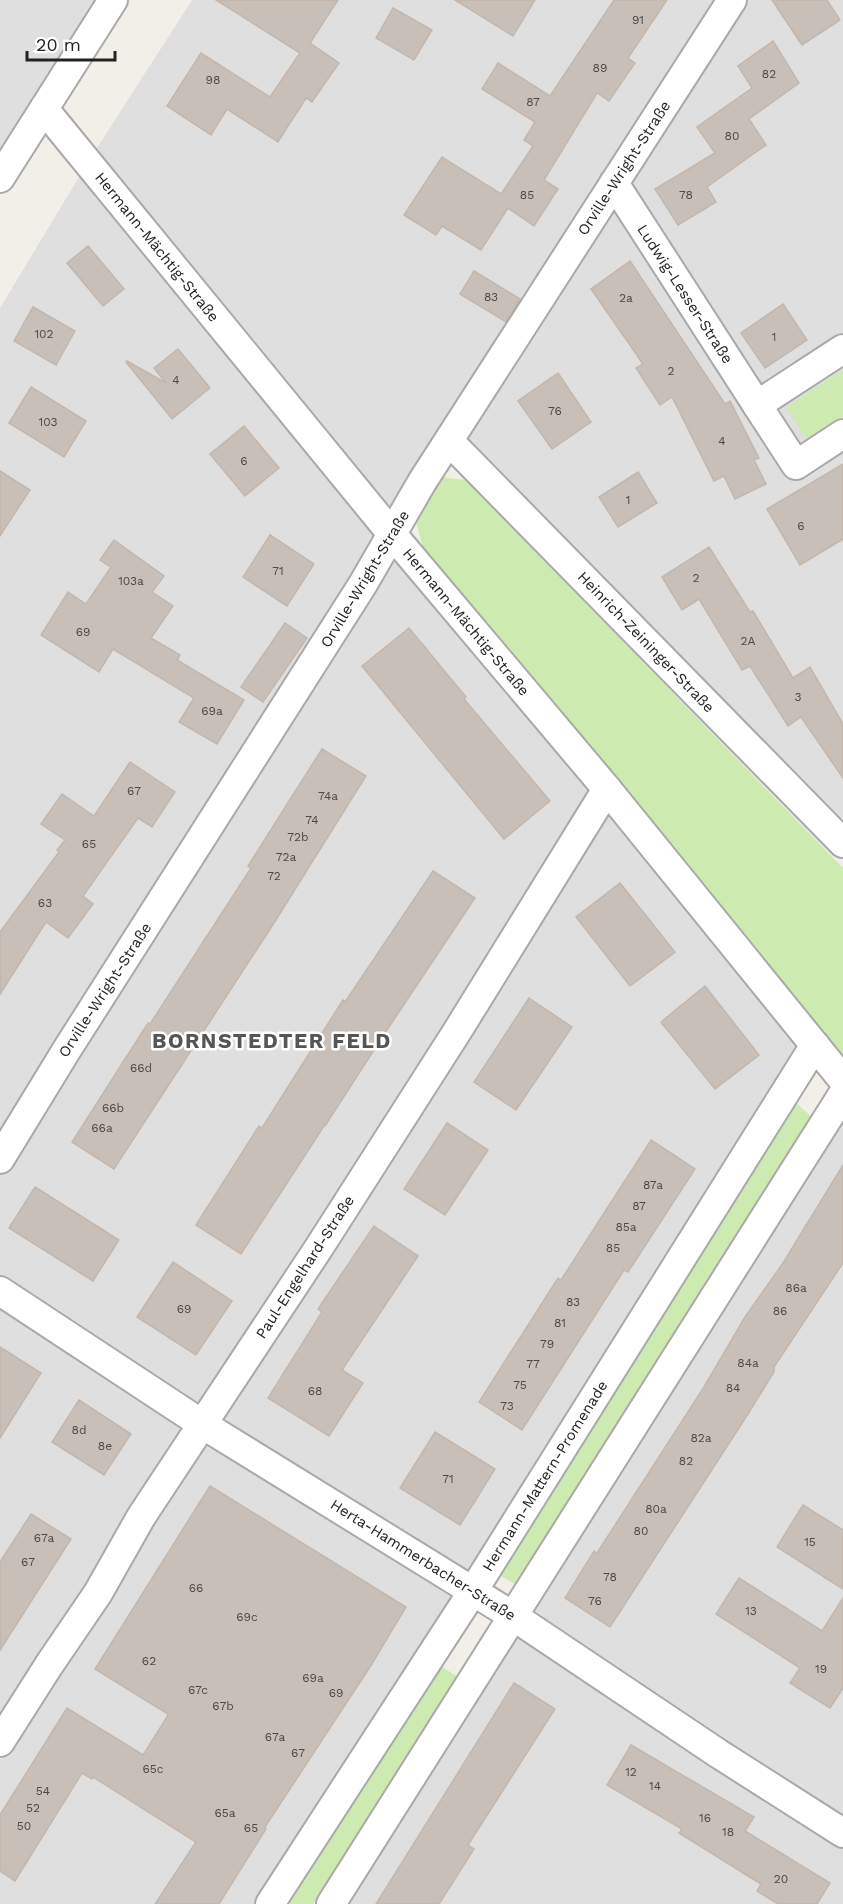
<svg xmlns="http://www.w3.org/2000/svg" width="843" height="1904" viewBox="0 0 843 1904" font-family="'Work Sans',sans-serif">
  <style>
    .residential { fill: #e0dfdf }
    .grass { fill: #cdebb0 }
    .building { fill: #c7bfb8; stroke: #c4b6ab; stroke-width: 1.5 }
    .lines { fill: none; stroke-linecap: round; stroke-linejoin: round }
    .street-casing { stroke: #a9a9a9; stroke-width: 32 }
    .street { stroke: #fff; stroke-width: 28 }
    .labels { text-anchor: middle; stroke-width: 5; stroke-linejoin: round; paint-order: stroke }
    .number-label { font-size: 12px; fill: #4b4948 }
    .street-label { font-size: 15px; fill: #222; stroke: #fff }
    .district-label { font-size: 21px; font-weight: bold; letter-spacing: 1.5px; fill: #555; stroke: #fff }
  </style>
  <rect width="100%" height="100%" fill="#f2efe9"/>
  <g class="residential">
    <path d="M0 0H113L0 178Z"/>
    <path d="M192 0H843V843L449 442 393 534 815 1045 270 1904H0V308L88 162Z"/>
    <path d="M843 1094V1904H331Z"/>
  </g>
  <g class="grass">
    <path d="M843 370V416L807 439 786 407Z"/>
    <path d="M441 477 466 480 843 868V1059L424 552 416 521Z"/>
    <path d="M795 1102 814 1119 516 1585 496 1573Z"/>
    <path d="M437 1664 458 1677 313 1904H282Z"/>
  </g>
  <g class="building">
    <path d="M216 0H338L310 43 339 63 312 102 306 98 278 142 227 109 211 135 167 106 201 53 270 97 300 53Z"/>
    <path d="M455 0H535L513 36Z"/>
    <path d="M614 0H667L628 58 635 63 609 101 597 93 544 180 558 189 534 226 508 208 481 250 442 226 436 235 404 215 442 157 501 194 533 146 524 140 535 122 482 89 498 63 550 96Z"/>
    <path d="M772 0H827L840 20 802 45Z"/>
    <path d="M393 8 432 30 414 60 376 38Z"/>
    <path d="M773 41 799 83 749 119 766 145 707 187 716 202 678 225 655 189 715 153 697 127 752 88 738 66Z"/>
    <path d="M88 246 124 289 103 306 67 263Z"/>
    <path d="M630 261 725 404 730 401 759 458 754 460 766 484 735 499 724 476 714 481 672 397 660 405 636 368 643 364 591 289Z"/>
    <path d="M474 271 520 299 506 322 460 294Z"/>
    <path d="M783 304 807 340 765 368 741 333Z"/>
    <path d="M33 307 75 331 56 365 14 341Z"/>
    <path d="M178 349 210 388 172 419 126 362 127 361 166 383 154 368Z"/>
    <path d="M558 373 591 422 552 449 518 401Z"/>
    <path d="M31 387 86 421 64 457 9 423Z"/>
    <path d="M244 426 279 468 245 496 210 454Z"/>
    <path d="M843 464V539L800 565 767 509Z"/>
    <path d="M0 471 30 490 0 536Z"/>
    <path d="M638 472 657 503 618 527 599 497Z"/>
    <path d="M270 535 314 564 287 606 243 577Z"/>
    <path d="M114 540 164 576 152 592 173 606 151 638 180 655 177 660 244 700 217 744 179 722 194 698 113 649 99 672 41 635 68 592 86 604 111 567 100 560Z"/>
    <path d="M709 547 750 612 753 611 793 678 810 667 843 724V778L801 717 788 726 750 666 742 670 699 599 682 610 662 577Z"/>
    <path d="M285 623 307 638 263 702 241 687Z"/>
    <path d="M409 628 466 697 464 699 550 801 504 839 362 666Z"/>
    <path d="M322 749 366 776 274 923 114 1169 72 1142 148 1023 150 1024 251 868 248 866Z"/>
    <path d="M130 762 175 792 152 827 138 818 83 896 93 904 68 938 46 922 0 994V932L59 852 57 850 65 840 41 824 62 794 94 816Z"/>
    <path d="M433 871 475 898 381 1039 325 1126H324L241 1254 196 1225 259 1126 262 1128 343 1000 345 1002Z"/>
    <path d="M620 883 675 952 630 986 576 917Z"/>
    <path d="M705 986 759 1055 715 1089 661 1022Z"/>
    <path d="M529 998 572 1027 516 1110 474 1082Z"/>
    <path d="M447 1123 488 1150 445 1215 404 1189Z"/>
    <path d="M651 1140 695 1169 628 1272 624 1270 522 1430 479 1402 558 1278 561 1280Z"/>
    <path d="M843 1165V1263L774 1367V1372L748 1414 610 1627 565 1598 594 1551 597 1553 704 1387 745 1317 783 1263Z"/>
    <path d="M35 1187 119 1240 93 1281 9 1228Z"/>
    <path d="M374 1226 418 1256 342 1370 363 1383 329 1436 268 1398 322 1312 318 1309Z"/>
    <path d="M173 1262 232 1301 196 1355 137 1317Z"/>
    <path d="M0 1347 41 1373 0 1438Z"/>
    <path d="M79 1400 131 1434 104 1475 52 1442Z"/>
    <path d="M435 1432 495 1469 460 1525 400 1488Z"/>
    <path d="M210 1486 406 1607 370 1667 265 1827 266 1829 219 1904H155L196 1842 93 1777 92 1779 82 1773 15 1881 0 1871V1815L67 1708 143 1755 167 1717 168 1714 95 1669Z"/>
    <path d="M803 1505 843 1530V1589L777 1547Z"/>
    <path d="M31 1514 71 1539 0 1650V1562Z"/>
    <path d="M739 1578 822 1631 843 1598V1688L830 1708 790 1683 800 1668 716 1614Z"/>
    <path d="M514 1683 555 1709 468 1845 474 1849 439 1904H376Z"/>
    <path d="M631 1745 754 1817 745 1831 830 1883 817 1904H778L757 1891 761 1884 679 1833 682 1829 607 1785Z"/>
  </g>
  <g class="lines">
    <g class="street-casing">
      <g id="street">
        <path d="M44 109 392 534 607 789 843 1080"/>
        <path d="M0 178 113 0"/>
        <path d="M614 183 757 405 843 349"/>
        <path d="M757 405 796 465 843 434"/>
        <path d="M449 441 843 843"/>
        <path d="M0 1159 66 1051 363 584 422 482 732 0"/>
        <path d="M0 1291 202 1424 513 1616 719 1754 843 1833"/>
        <path d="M0 1742 49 1665 98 1593 141 1517 320 1246 458 1030 607 789"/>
        <path d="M270 1904 473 1591 815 1045"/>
        <path d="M331 1904 843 1094"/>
      </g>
    </g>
    <use href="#street" class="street"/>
  </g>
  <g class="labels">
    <g class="number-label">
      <text x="638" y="24">91</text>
      <text x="600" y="72">89</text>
      <text x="769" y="78">82</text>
      <text x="213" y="84">98</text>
      <text x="533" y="106">87</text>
      <text x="732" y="140">80</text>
      <text x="527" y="199">85</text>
      <text x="686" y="199">78</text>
      <text x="491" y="301">83</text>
      <text x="626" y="302">2a</text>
      <text x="44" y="338">102</text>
      <text x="774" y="341">1</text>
      <text x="671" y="375">2</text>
      <text x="176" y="384">4</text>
      <text x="555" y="415">76</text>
      <text x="48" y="426">103</text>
      <text x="722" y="445">4</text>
      <text x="244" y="465">6</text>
      <text x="628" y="504">1</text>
      <text x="801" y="530">6</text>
      <text x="278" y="575">71</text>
      <text x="696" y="582">2</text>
      <text x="131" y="585">103a</text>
      <text x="83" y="636">69</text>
      <text x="748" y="645">2A</text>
      <text x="798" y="701">3</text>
      <text x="212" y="715">69a</text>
      <text x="134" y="795">67</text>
      <text x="328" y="800">74a</text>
      <text x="312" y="824">74</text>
      <text x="298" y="841">72b</text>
      <text x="89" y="848">65</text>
      <text x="286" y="861">72a</text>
      <text x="274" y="880">72</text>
      <text x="45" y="907">63</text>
      <text x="141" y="1072">66d</text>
      <text x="113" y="1112">66b</text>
      <text x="102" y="1132">66a</text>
      <text x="653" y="1189">87a</text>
      <text x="639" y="1210">87</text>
      <text x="626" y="1231">85a</text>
      <text x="613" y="1252">85</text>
      <text x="796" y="1292">86a</text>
      <text x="573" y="1306">83</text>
      <text x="184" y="1313">69</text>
      <text x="780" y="1315">86</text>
      <text x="560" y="1327">81</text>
      <text x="547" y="1348">79</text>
      <text x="748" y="1367">84a</text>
      <text x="533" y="1368">77</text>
      <text x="520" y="1389">75</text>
      <text x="733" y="1392">84</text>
      <text x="315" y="1395">68</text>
      <text x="507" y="1410">73</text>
      <text x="79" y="1434">8d</text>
      <text x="701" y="1442">82a</text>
      <text x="105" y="1450">8e</text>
      <text x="686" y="1465">82</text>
      <text x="448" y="1483">71</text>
      <text x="656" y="1513">80a</text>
      <text x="641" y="1535">80</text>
      <text x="44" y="1542">67a</text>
      <text x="810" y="1546">15</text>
      <text x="28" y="1566">67</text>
      <text x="610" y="1581">78</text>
      <text x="196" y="1592">66</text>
      <text x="595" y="1605">76</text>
      <text x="751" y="1615">13</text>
      <text x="247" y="1621">69c</text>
      <text x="149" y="1665">62</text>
      <text x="821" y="1673">19</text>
      <text x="313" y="1682">69a</text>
      <text x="198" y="1694">67c</text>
      <text x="336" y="1697">69</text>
      <text x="223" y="1710">67b</text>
      <text x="275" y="1741">67a</text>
      <text x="298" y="1757">67</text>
      <text x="153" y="1773">65c</text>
      <text x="631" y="1776">12</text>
      <text x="655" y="1790">14</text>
      <text x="43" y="1795">54</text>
      <text x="33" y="1812">52</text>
      <text x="225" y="1817">65a</text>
      <text x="705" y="1822">16</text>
      <text x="24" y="1830">50</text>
      <text x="251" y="1832">65</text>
      <text x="728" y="1836">18</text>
      <text x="781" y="1883">20</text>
    </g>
    <g class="street-label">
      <text transform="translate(624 168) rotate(-57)" y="5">Orville-Wright-Straße</text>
      <text transform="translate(157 247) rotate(51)" y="5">Hermann-Mächtig-Straße</text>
      <text transform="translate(685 294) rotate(57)" y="5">Ludwig-Lesser-Straße</text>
      <text transform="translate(365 579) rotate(-59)" y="5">Orville-Wright-Straße</text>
      <text transform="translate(466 622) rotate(50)" y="5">Hermann-Mächtig-Straße</text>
      <text transform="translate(646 642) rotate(46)" y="5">Heinrich-Zeininger-Straße</text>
      <text transform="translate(105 990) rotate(-57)" y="5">Orville-Wright-Straße</text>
      <text transform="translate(305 1267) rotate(-57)" y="5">Paul-Engelhard-Straße</text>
      <text transform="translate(545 1476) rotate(-58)" y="5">Hermann-Mattern-Promenade</text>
      <text transform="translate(423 1560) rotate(32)" y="5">Herta-Hammerbacher-Straße</text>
    </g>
    <g class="district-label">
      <text x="272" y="1048">BORNSTEDTER FELD</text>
    </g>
  </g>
  <path d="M27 51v9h88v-9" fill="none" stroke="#222222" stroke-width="3"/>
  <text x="36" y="51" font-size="18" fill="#222222" stroke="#ffffff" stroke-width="4.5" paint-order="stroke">20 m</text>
</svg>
